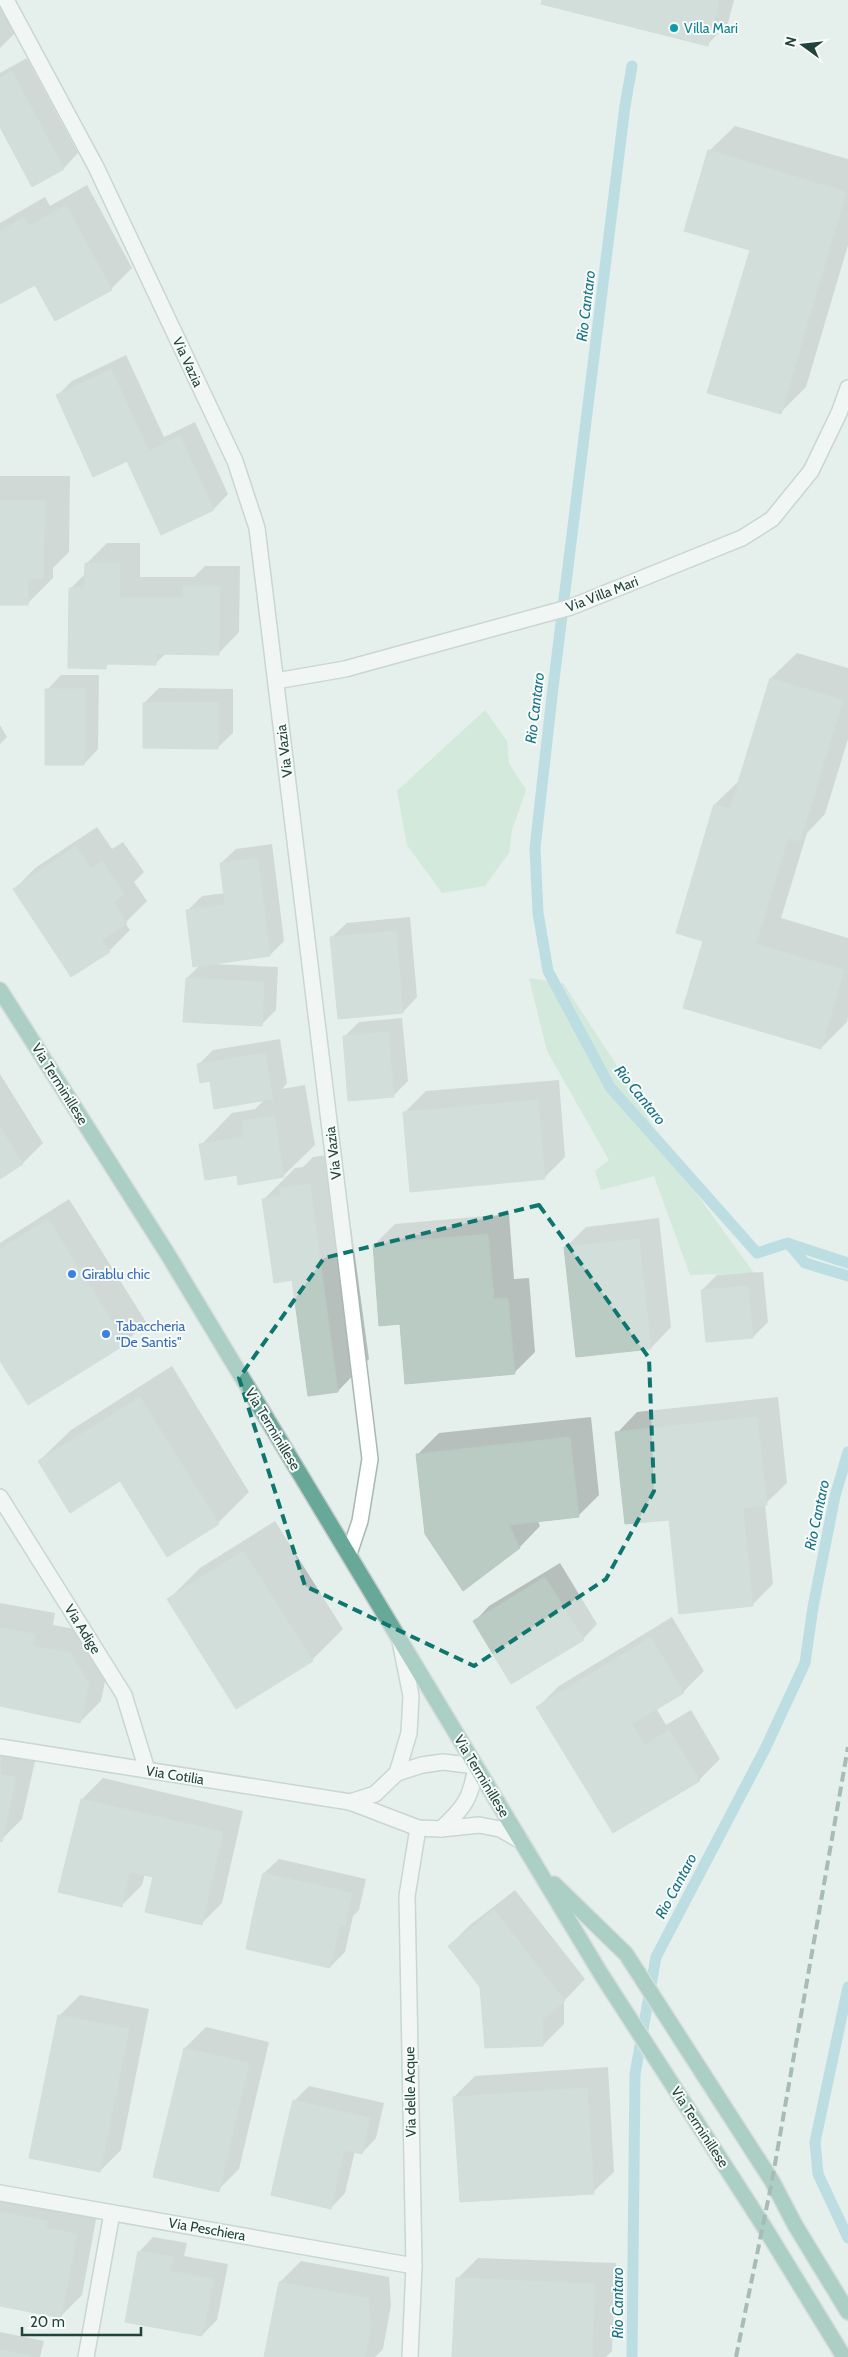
<svg xmlns="http://www.w3.org/2000/svg" width="848" height="2357" viewBox="0 0 848 2357" font-family="Cabin,sans-serif">
  <style>
    .green { fill: #bde2c8 }
    .shadow { fill: #0003 }
    .lines { fill: none; stroke-linecap: round; stroke-linejoin: round }
    .stream { stroke: #8acad8; stroke-width: 11 }
    .building { fill: #bacbc4; stroke: #b7cac2 }
    .minor-casing { stroke: #a7b8b3; stroke-width: 18 }
    .major-casing { stroke: #c1cac8; stroke-width: 18 }
    .minor { stroke: #fff; stroke-width: 15 }
    .major { stroke: #67a898; stroke-width: 15 }
    .rail { stroke: #5d7e76; stroke-width: 4; stroke-dasharray: 10 5; stroke-linecap: butt }
    .marked { fill: none; stroke: #0f766e; stroke-width: 4; stroke-dasharray: 10 6; stroke-linejoin: round }
    .culture-dot { fill: #0f9aa8; stroke: #f7fbf9; stroke-width: 2 }
    .shop-dot { fill: #3f7fe0; stroke: #f7fbf9; stroke-width: 2 }
    .labels { text-anchor: middle; stroke-width: 4; stroke-linejoin: round; paint-order: stroke }
    .culture-label { font-size: 14px; fill: #0d838f; stroke: #f7fbf9; text-anchor: start }
    .street-label { font-size: 14px; fill: #22433b; stroke: #f7fbf9 }
    .shop-label { font-size: 14px; fill: #366cbe; stroke: #f7fbf9; text-anchor: start }
    .water-label { font-size: 15px; font-style: italic; fill: #177185; stroke: #f7fbf9 }
  </style>
  <rect width="100%" height="100%" fill="#e5efeb"/>
  <g class="green">
    <path d="M485 710 507 741 509 763 526 790 512 830 509 853 485 886 442 893 407 845 397 791Z"/>
    <path d="M529 978 563 983 612 1058 680 1171 754 1273 690 1275 654 1176 601 1190 595 1171 609 1160 547 1051Z"/>
  </g>
  <g class="shadow">
    <path d="M0 0 20 28 0 48Z"/>
    <path d="M543 0H734L728 23 708 44Z"/>
    <path d="M27 58 78 153 64 168 33 185 0 124V73Z"/>
    <path d="M735 126 848 159V245L806 387 780 413 751 250 709 151Z"/>
    <path d="M87 185 132 268 111 289 36 284 0 301V223L45 197 50 206Z"/>
    <path d="M126 355 164 437 195 422 228 494 214 509 161 533 127 459 58 395 72 381Z"/>
    <path d="M0 476H70L69 552 53 568V578L27 604 0 603Z"/>
    <path d="M107 543H140V577H194L205 566H240L239 632 219 653H166L155 664 110 663 105 667 70 589 86 573V564Z"/>
    <path d="M797 653 848 668V739L825 814 807 833 781 918 848 938V1017L847 1022 821 1048 704 940 715 804 740 780 771 678Z"/>
    <path d="M61 675H99L98 749 84 764 47 690Z"/>
    <path d="M159 688 233 689V733L218 747 144 703Z"/>
    <path d="M0 725 7 737 0 744Z"/>
    <path d="M97 827 112 849 123 842 144 872 134 882 147 901 125 923 130 930 109 951 15 889 35 868Z"/>
    <path d="M272 844 284 941 270 955 214 964 278 967 276 1010 261 1025 187 978 201 964 187 911 202 896 225 893 221 863 236 849Z"/>
    <path d="M410 917 417 997 403 1012 332 937 347 923Z"/>
    <path d="M402 1018 408 1081 393 1096 344 1037 359 1022Z"/>
    <path d="M280 1039 287 1083 282 1089 305 1085 315 1145 283 1176 238 1173 201 1145 232 1113 255 1109 265 1099 211 1080 198 1065 213 1050Z"/>
    <path d="M0 1074 43 1143 23 1163 0 1178Z"/>
    <path d="M559 1080 565 1157 544 1178 405 1112 426 1091Z"/>
    <path d="M341 1153 369 1359 338 1391 264 1199 295 1168 303 1167 313 1157Z"/>
    <path d="M69 1199 146 1322 125 1343 0 1358V1243Z"/>
    <path d="M509 1214 514 1279 529 1278 535 1352 514 1373 401 1322 374 1245 395 1224Z"/>
    <path d="M659 1218 671 1327 651 1348 566 1247 586 1227Z"/>
    <path d="M763 1272 768 1322 753 1337 702 1290 717 1275Z"/>
    <path d="M172 1366 249 1492 218 1523 120 1479 39 1461 71 1430Z"/>
    <path d="M778 1397 787 1483 765 1504 773 1584 752 1605 671 1518 617 1433 637 1412Z"/>
    <path d="M591 1417 599 1495 578 1516 538 1521 540 1526 520 1547 418 1454 439 1433Z"/>
    <path d="M275 1521 343 1629 312 1660 169 1599 200 1568Z"/>
    <path d="M560 1563 597 1624 583 1639 475 1621 489 1606Z"/>
    <path d="M0 1603 55 1613 53 1625 91 1632 109 1662 101 1701 80 1722 0 1705Z"/>
    <path d="M672 1617 704 1671 683 1692 656 1708 666 1725 691 1710 720 1759 699 1780 613 1832 538 1707 559 1686Z"/>
    <path d="M0 1749 36 1757 22 1819 1 1840Z"/>
    <path d="M103 1778 243 1811 222 1903 201 1924 154 1876 145 1873 142 1885 121 1906 82 1799Z"/>
    <path d="M279 1859 366 1879 359 1910 353 1916 345 1952 330 1967 247 1948 264 1873Z"/>
    <path d="M515 1890 585 1979 564 2001V2024L543 2045 449 1946 470 1925Z"/>
    <path d="M80 1995 149 2009 121 2150 100 2171 59 2016Z"/>
    <path d="M206 2027 269 2042 239 2169 218 2190 185 2048Z"/>
    <path d="M608 2067 614 2172 593 2192 454 2097 475 2076Z"/>
    <path d="M309 2086 384 2103 376 2138 362 2153 355 2151 345 2193 331 2208 294 2101Z"/>
    <path d="M0 2187 97 2214 82 2295 61 2316 0 2305Z"/>
    <path d="M153 2237 187 2243 184 2256 228 2264 217 2320 202 2335 139 2252Z"/>
    <path d="M478 2258 616 2263 612 2351 606 2357H453L457 2279Z"/>
    <path d="M301 2261 389 2277 391 2305 383 2349 375 2357H266L280 2282Z"/>
    <path d="M0 2332 44 2341 40 2357H0Z"/>
  </g>
  <g class="lines">
    <g class="stream">
      <path d="M632 66 625 106 552 696 535 848 538 913 548 971 610 1087 757 1253 788 1243 805 1263 848 1276"/>
      <path d="M790 1244 848 1263"/>
      <path d="M848 1987 815 2142 818 2174 848 2238"/>
      <path d="M632 2357 635 2074 656 1957 765 1749 805 1663 813 1607 835 1496 848 1452"/>
    </g>
  </g>
  <g class="building">
    <path d="M542 0H719L708 46 541 4Z"/>
    <path d="M12 71 64 169 32 187 0 127V78Z"/>
    <path d="M708 150 846 192 781 414 707 393 750 250 684 231Z"/>
    <path d="M66 205 112 290 55 321 35 285 0 304V231L24 217 29 226Z"/>
    <path d="M111 369 149 451 93 477 56 395Z"/>
    <path d="M180 436 214 510 161 535 127 461Z"/>
    <path d="M0 501H45L43 579H28V605H0Z"/>
    <path d="M85 563H120L119 598H183V586L220 587 219 655 156 654V665L106 664V669L68 668 69 588H84Z"/>
    <path d="M770 678 843 700 800 841 788 838 756 944 844 970 821 1049 683 1008 703 941 676 933 714 804 730 809Z"/>
    <path d="M45 689H85L84 765H45Z"/>
    <path d="M143 703H219L218 749 143 748Z"/>
    <path d="M76 846 91 869 102 861 124 894 113 902 127 923 102 940 110 952 71 977 13 889Z"/>
    <path d="M258 858 270 956 193 967 186 910 225 905 220 863Z"/>
    <path d="M396 931 403 1013 338 1019 330 937Z"/>
    <path d="M186 978 264 982 262 1026 183 1022Z"/>
    <path d="M388 1032 394 1097 348 1101 343 1036Z"/>
    <path d="M265 1053 273 1099 214 1109 210 1081 200 1083 197 1064Z"/>
    <path d="M538 1100 545 1179 410 1192 403 1112Z"/>
    <path d="M274 1116 284 1177 238 1185 237 1175 205 1180 199 1144 244 1137 242 1121Z"/>
    <path d="M0 1127 23 1164 0 1179Z"/>
    <path d="M310 1184 338 1392 308 1396 292 1280 274 1283 262 1199 281 1196 280 1188Z"/>
    <path d="M48 1219 126 1344 28 1405 0 1361V1249Z"/>
    <path d="M488 1234 494 1299 508 1298 515 1374 405 1384 400 1324 379 1326 373 1244Z"/>
    <path d="M639 1239 651 1349 576 1357 564 1247Z"/>
    <path d="M748 1286 753 1338 706 1342 701 1290Z"/>
    <path d="M140 1397 219 1524 167 1557 120 1481 70 1513 38 1461Z"/>
    <path d="M757 1417 767 1505 743 1508 753 1606 679 1614 669 1520 625 1524 615 1432Z"/>
    <path d="M570 1437 579 1517 509 1525 520 1548 463 1591 425 1534 416 1454Z"/>
    <path d="M243 1551 313 1661 236 1709 167 1599Z"/>
    <path d="M545 1577 584 1640 511 1684 473 1621Z"/>
    <path d="M0 1628 35 1634 33 1646 70 1653 89 1683 80 1723 0 1706Z"/>
    <path d="M651 1637 684 1693 632 1724 645 1745 669 1730 700 1781 613 1833 536 1707Z"/>
    <path d="M0 1774 16 1777 2 1842 0 1841Z"/>
    <path d="M81 1799 223 1832 202 1925 145 1912 153 1877 130 1872 122 1907 58 1892Z"/>
    <path d="M263 1873 352 1893 345 1926 255 1905Z"/>
    <path d="M255 1905 340 1925 330 1968 246 1949Z"/>
    <path d="M494 1910 565 2001 543 2019V2046L485 2048 480 1987 448 1946Z"/>
    <path d="M58 2015 129 2029 100 2172 29 2158Z"/>
    <path d="M184 2048 249 2063 219 2192 153 2177Z"/>
    <path d="M587 2088 594 2194 460 2202 453 2097Z"/>
    <path d="M293 2100 370 2118 362 2154 284 2137Z"/>
    <path d="M284 2137 344 2150 331 2209 271 2195Z"/>
    <path d="M0 2212 48 2221 46 2228 77 2234 61 2318 0 2306Z"/>
    <path d="M138 2251 173 2257 170 2271 214 2279 202 2336 125 2322Z"/>
    <path d="M456 2278 595 2284 592 2357H452Z"/>
    <path d="M279 2282 368 2298 371 2327 365 2357H264Z"/>
    <path d="M0 2350 30 2355V2357H0Z"/>
  </g>
  <g class="lines">
    <g class="minor-casing">
      <g id="minor">
        <path d="M6 0 96 167 235 461 257 528 370 1459 360 1521 349 1554"/>
        <path d="M276 681 345 669 571 607 742 538 772 519 811 471 839 413 848 388"/>
        <path d="M0 1497 124 1695 147 1770"/>
        <path d="M0 1747 350 1802 418 1828 441 1829 479 1825 500 1829 521 1841"/>
        <path d="M397 1773 409 1733 411 1696 400 1641"/>
        <path d="M350 1802 375 1794 397 1773 422 1765 443 1762 476 1766C471 1798 465 1807 441 1829"/>
        <path d="M0 2193 414 2266"/>
        <path d="M86 2357 112 2213"/>
        <path d="M410 2357 414 2266 407 1896 418 1828"/>
      </g>
    </g>
    <g class="major-casing">
      <g id="major">
        <path d="M0 990 167 1253 601 1974 763 2225 844 2357"/>
        <path d="M554 1884 626 1954 772 2181 795 2225 848 2312"/>
      </g>
    </g>
    <use href="#minor" class="minor"/>
    <use href="#major" class="major"/>
    <path class="rail" d="M736 2357 772 2181 848 1747"/>
  </g>
  <path d="M0 0H848V2357H0ZM539 1205 649 1358 654 1491 606 1579 474 1666 305 1586 239 1378 324 1258Z" fill="#e5efeb" fill-opacity=".55" fill-rule="evenodd"/>
  <path class="marked" d="M539 1205 649 1358 654 1491 606 1579 474 1666 305 1586 239 1378 324 1258Z"/>
  <circle class="culture-dot" cx="674" cy="28" r="5"/>
  <g class="shop-dot">
    <circle cx="72" cy="1274" r="5"/>
    <circle cx="106" cy="1334" r="5"/>
  </g>
  <g class="labels">
    <g class="culture-label">
      <text x="684" y="33">Villa Mari</text>
    </g>
    <g class="street-label">
      <text transform="translate(188 362) rotate(65)" y="5">Via Vazia</text>
      <text transform="translate(602 594) rotate(-21)" y="5">Via Villa Mari</text>
      <text transform="translate(284 751) rotate(-97)" y="5">Via Vazia</text>
      <text transform="translate(60 1084) rotate(58)" y="5">Via Terminillese</text>
      <text transform="translate(333 1153) rotate(-97)" y="5">Via Vazia</text>
      <text transform="translate(273 1429) rotate(59)" y="5">Via Terminillese</text>
      <text transform="translate(83 1629) rotate(58)" y="5">Via Adige</text>
      <text transform="translate(175 1775) rotate(9)" y="5">Via Cotilia</text>
      <text transform="translate(482 1776) rotate(59)" y="5">Via Terminillese</text>
      <text transform="translate(410 2092) rotate(-91)" y="5">Via delle Acque</text>
      <text transform="translate(700 2127) rotate(57)" y="5">Via Terminillese</text>
      <text transform="translate(207 2229) rotate(10)" y="5">Via Peschiera</text>
    </g>
    <g class="shop-label">
      <text x="82" y="1279">Girablu chic</text>
      <text x="116" y="1331">Tabaccheria<tspan x="116" dy="16">"De Santis"</tspan></text>
    </g>
    <g class="water-label">
      <text transform="translate(586 306) rotate(-83)" y="5">Rio Cantaro</text>
      <text transform="translate(535 708) rotate(-83)" y="5">Rio Cantaro</text>
      <text transform="translate(640 1095) rotate(51)" y="5">Rio Cantaro</text>
      <text transform="translate(817 1515) rotate(-78)" y="5">Rio Cantaro</text>
      <text transform="translate(676 1886) rotate(-62)" y="5">Rio Cantaro</text>
      <text transform="translate(618 2303) rotate(-90)" y="5">Rio Cantaro</text>
    </g>
  </g>
  <g transform="translate(803 45) rotate(285)" stroke="#f7fbf9" stroke-width="4" paint-order="stroke">
  <path d="M0-4L9 19L0 12L-9 19Z" fill="#22433b"/>
  <text y="-8" font-size="14" font-weight="bold" text-anchor="middle" fill="#22433b">N</text>
  </g>
  <path d="M22 2327v8h119v-8" fill="none" stroke="#22433b" stroke-width="2.5"/>
  <text x="30" y="2327" font-size="15" fill="#22433b" stroke="#f7fbf9" stroke-width="4" paint-order="stroke">20 m</text>
</svg>
